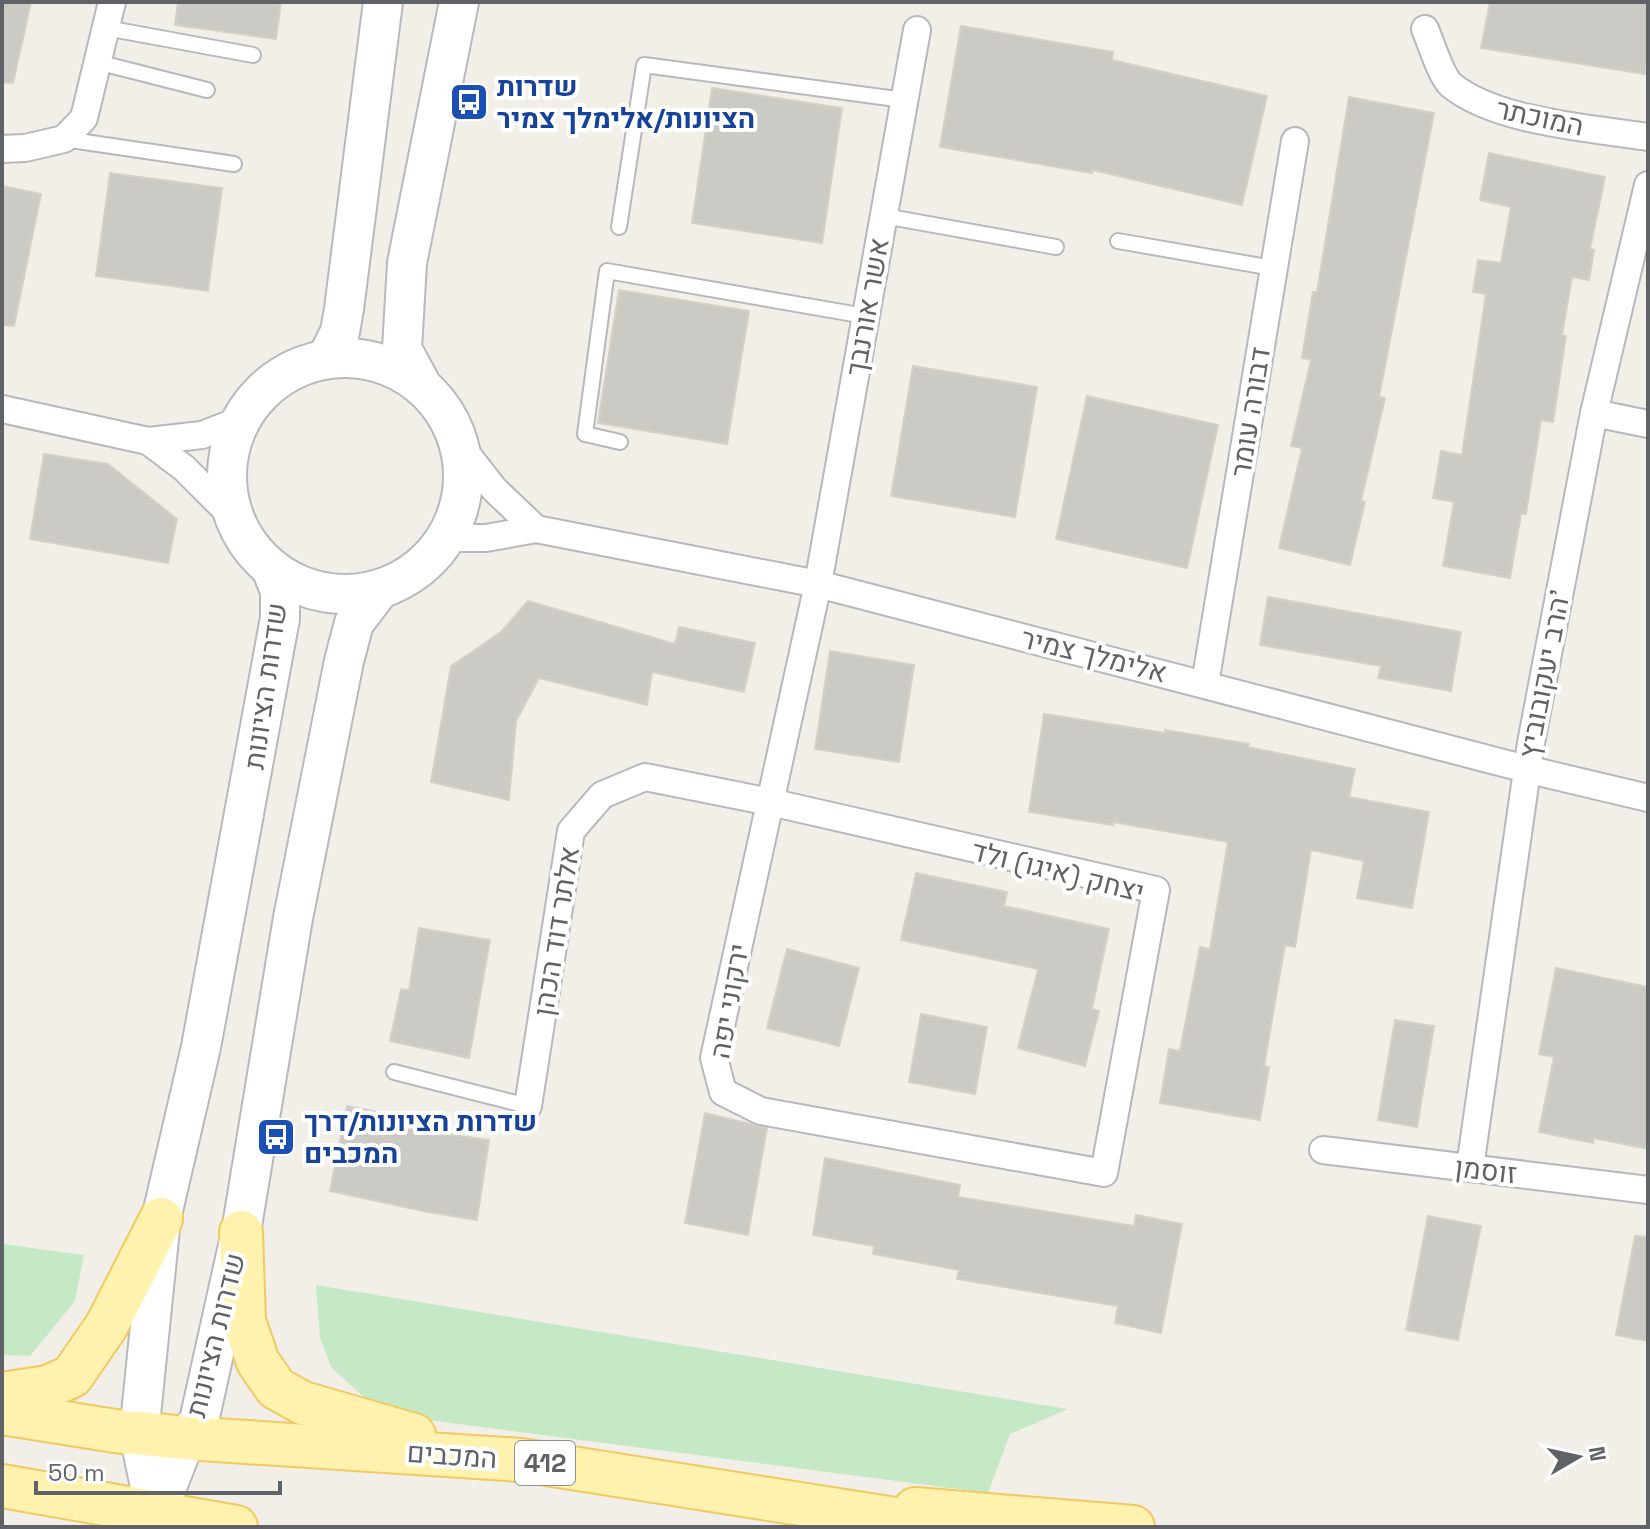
<svg xmlns="http://www.w3.org/2000/svg" width="1650" height="1529" viewBox="0 0 1650 1529" font-family="'Space Grotesk',Heebo,sans-serif">
  <style>
    .green { fill: #c5e8c5 }
    .building { fill: #cccac5; stroke: #d6d1c6; stroke-width: 2 }
    .lines { fill: none; stroke-linecap: round; stroke-linejoin: round }
    .lane-casing { stroke: #b5b8bc; stroke-width: 18 }
    .street-casing { stroke: #b5b8bc; stroke-width: 30 }
    .secondary-casing { stroke: #b6babf; stroke-width: 42 }
    .primary-casing { stroke: #f2c960; stroke-width: 46 }
    .lane { stroke: #fff; stroke-width: 14 }
    .street { stroke: #fff; stroke-width: 26 }
    .secondary { stroke: #fff; stroke-width: 38 }
    .primary { stroke: #fff2af; stroke-width: 42 }
    .labels { text-anchor: middle; stroke-width: 8; stroke-linejoin: round; paint-order: stroke }
    .shield { fill: #fff; stroke: #8f9295; stroke-width: 2 }
    .shield-label { font-size: 26px; font-weight: bold; fill: #5f6368 }
    .transit-label { font-size: 28px; font-weight: bold; fill: #164399; stroke: #fff; text-anchor: start }
    .street-label { font-size: 28px; fill: #5f6368; stroke: #fff }
  </style>
  <rect width="100%" height="100%" fill="#f1efe8"/>
  <g class="green">
    <path d="M2 1244 84 1255 75 1301 30 1356 2 1355Z"/>
    <path d="M316 1285 1068 1409 1010 1434 988 1493 382 1414 331 1367 320 1337Z"/>
  </g>
  <g class="building">
    <path d="M2 2H31L13 83 2 82Z"/>
    <path d="M178 2H281L276 39 175 25Z"/>
    <path d="M1490 2H1648V55L1645 74 1481 48Z"/>
    <path d="M961 26 1113 52 1112 60 1267 96 1242 205 1093 170 1092 173 940 147Z"/>
    <path d="M712 88 842 108 822 243 692 223Z"/>
    <path d="M1349 97 1434 113 1379 397 1385 398 1361 501 1365 502 1350 565 1279 548 1302 448 1291 446 1311 360 1302 358 1313 292H1317Z"/>
    <path d="M1489 153 1605 177 1590 249 1594 250 1589 280 1572 277 1562 335 1566 336 1553 422 1541 420 1526 514H1521L1510 578 1443 566 1454 502 1433 498 1441 451 1462 455 1486 294 1473 292 1478 260 1501 263 1511 207 1480 200Z"/>
    <path d="M110 173 222 188 208 291 96 276Z"/>
    <path d="M2 186 41 194 14 326 2 325Z"/>
    <path d="M619 290 749 311 727 444 598 423Z"/>
    <path d="M913 366 1037 387 1015 517 891 496Z"/>
    <path d="M1087 396 1218 425 1187 568 1056 539Z"/>
    <path d="M44 454 108 464 177 519 168 563 30 539Z"/>
    <path d="M1268 597 1461 632 1451 691 1378 678 1381 666 1260 645Z"/>
    <path d="M528 601 675 644 679 627 755 643 744 692 652 672 647 705 539 678 516 721 509 800 431 782 451 666 501 632Z"/>
    <path d="M830 651 914 665 899 762 815 749Z"/>
    <path d="M1044 714 1165 733V730L1249 744 1248 747 1355 769 1349 797 1429 812 1412 908 1357 898 1364 861 1311 850 1295 947 1285 945 1264 1066 1269 1067 1260 1120 1160 1103 1169 1049 1180 1051 1200 947 1210 949 1228 842 1113 822V825L1029 812Z"/>
    <path d="M916 873 1007 892 1004 906 1109 929 1092 1009 1099 1011 1085 1066 1018 1048 1038 969 901 940Z"/>
    <path d="M419 928 490 940 469 1058 390 1041 401 989 409 990Z"/>
    <path d="M787 949 859 968 839 1046 767 1028Z"/>
    <path d="M1556 968 1648 987V1149L1594 1138 1593 1143 1539 1132 1554 1057 1539 1054Z"/>
    <path d="M921 1014 987 1027 975 1094 909 1082Z"/>
    <path d="M1395 1020 1434 1026 1417 1127 1378 1120Z"/>
    <path d="M347 1106 408 1118 406 1128 489 1140 477 1220 428 1212 330 1191Z"/>
    <path d="M705 1113 767 1128 748 1235 685 1223Z"/>
    <path d="M825 1158 960 1185 958 1197 1134 1226 1136 1215 1182 1224 1161 1333 1115 1323 1118 1306 957 1279 959 1270 873 1254 874 1246 813 1235Z"/>
    <path d="M1428 1216 1481 1226 1458 1340 1406 1330Z"/>
    <path d="M1635 1236 1648 1237V1341L1616 1335Z"/>
  </g>
  <g class="lines">
    <g class="lane-casing">
      <g id="lane">
        <path d="M106 28 253 55"/>
        <path d="M97 62 207 90"/>
        <path d="M64 139 234 164"/>
        <path d="M884 216 1056 247"/>
        <path d="M619 227 644 65 904 100"/>
        <path d="M1118 241 1273 268"/>
        <path d="M620 442 585 434 607 271 865 316"/>
        <path d="M394 1072 528 1106"/>
      </g>
    </g>
    <g class="street-casing">
      <g id="street">
        <path d="M1425 29C1431 43 1441 76 1451 85 1496 122 1591 128 1648 137"/>
        <path d="M2 149 25 148 64 139 84 118 112 2"/>
        <path d="M2 409 148 441 202 435 241 420"/>
        <path d="M1594 413 1648 424"/>
        <path d="M148 441 184 468 234 518"/>
        <path d="M459 444 494 489 536 529"/>
        <path d="M446 538H486L536 529 818 584 1526 769 1648 798"/>
        <path d="M1205 684 1295 141"/>
        <path d="M528 1106 571 831 602 795 645 777 770 802 1156 890 1104 1173 761 1111 723 1092 714 1058 818 584 917 30"/>
        <path d="M1323 1150 1648 1190"/>
        <path d="M1470 1167 1531 743 1594 413 1648 185"/>
      </g>
    </g>
    <g class="secondary-casing">
      <g id="secondary">
        <path d="M327 358 340 332 344 309 383 2"/>
        <circle cx="345" cy="476" r="118"/>
        <path d="M422 386 402 349 407 263 459 2"/>
        <path d="M156 1515 139 1434 161 1219 201 1047 280 618V591L271 568"/>
        <path d="M156 1515 186 1438 199 1421 241 1232 293 918 344 661 354 623 380 589"/>
      </g>
    </g>
    <g class="primary-casing">
      <g id="primary">
        <path d="M241 1232 244 1321 258 1362 276 1388 303 1403 414 1435"/>
        <path d="M2 1394 48 1387 72 1376 107 1325 161 1219"/>
        <path d="M2 1413 115 1431 186 1438 521 1460 946 1527"/>
        <path d="M2 1486 236 1527"/>
        <path d="M915 1509 1133 1527"/>
      </g>
    </g>
    <use href="#lane" class="lane"/>
    <use href="#street" class="street"/>
    <use href="#secondary" class="secondary"/>
    <use href="#primary" class="primary"/>
  </g>
  <defs>
    <g id="bus-square" transform="scale(2)"><rect x="-9" y="-9" width="18" height="18" rx="4" fill="#1a4fb4" stroke="#fff"/><path d="M-5-6H5V4H4V6H2V4H-2V6H-4V4H-5ZM-3.5-4V0h7V-4ZM-3.5 1.2v1.5H-2V1.2ZM2 1.2v1.5H3.5V1.2Z" fill="#fff"/></g>
  </defs>
  <g fill-rule="evenodd">
    <use href="#bus-square" x="469" y="102"/>
    <use href="#bus-square" x="276" y="1137"/>
  </g>
  <g class="labels">
    <rect class="shield" x="515" y="1441" width="60" height="44" rx="6"/>
    <g class="shield-label">
      <text x="545" y="1472">412</text>
    </g>
    <g class="transit-label">
      <text x="497" y="96">שדרות<tspan x="497" dy="32">הציונות/אלימלך צמיר</tspan></text>
      <text x="304" y="1131">שדרות הציונות/דרך<tspan x="304" dy="32">המכבים</tspan></text>
    </g>
    <g class="street-label">
      <text transform="translate(1540 117) rotate(12)" y="10">המוכתר</text>
      <text transform="translate(867 307) rotate(-80)" y="10">אשר אורנבך</text>
      <text transform="translate(1250 412) rotate(-81)" y="10">דבורה עומר</text>
      <text transform="translate(1094 655) rotate(14)" y="10">אלימלך צמיר</text>
      <text transform="translate(1544 674) rotate(-79)" y="10">הרב יעקובוביץ'</text>
      <text transform="translate(265 686) rotate(-82)" y="10">שדרות הציונות</text>
      <text transform="translate(1058 871) rotate(14)" y="10">יצחק (איגו) ולד</text>
      <text transform="translate(556 931) rotate(-81)" y="10">אלתר דוד הכהן</text>
      <text transform="translate(729 1001) rotate(-80)" y="10">ירקוני יפה</text>
      <text transform="translate(1486 1170) rotate(7)" y="10">זוסמן</text>
      <text transform="translate(215 1335) rotate(-76)" y="10">שדרות הציונות</text>
      <text transform="translate(452 1455) rotate(4)" y="10">המכבים</text>
    </g>
  </g>
  <rect width="1650" height="1529" fill="none" stroke="#5f6368" stroke-width="8"/>
  <g transform="translate(1578 1457) rotate(81)" stroke="#ffffff" stroke-width="6" paint-order="stroke">
  <path d="M0-6L14 30L0 20L-14 30Z" fill="#5f6368"/>
  <text y="-12" font-size="22" font-weight="bold" text-anchor="middle" fill="#5f6368">N</text>
  </g>
  <path d="M36 1481v12h244v-12" fill="none" stroke="#5f6368" stroke-width="4"/>
  <text x="48" y="1481" font-size="24" fill="#5f6368" stroke="#ffffff" stroke-width="6" paint-order="stroke">50 m</text>
</svg>
